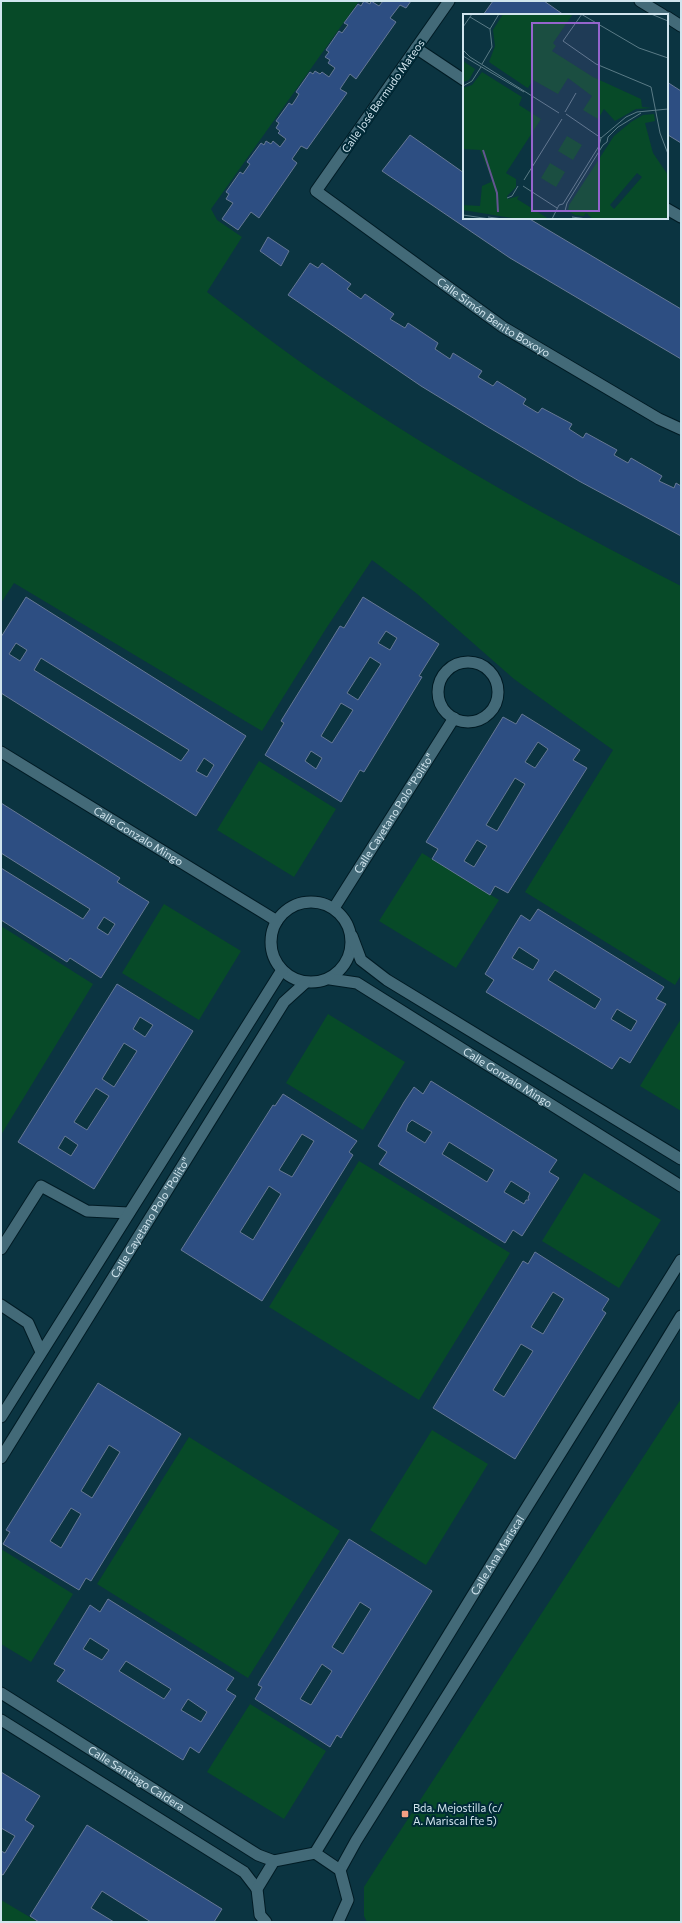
<svg xmlns="http://www.w3.org/2000/svg" width="682" height="1923" viewBox="0 0 682 1923" font-family="Commissioner,sans-serif">
  <style>
    .green { fill: #074a28 }
    .building { fill: #2d4e82; stroke: #667895; fill-rule: evenodd }
    .lines { fill: none; stroke-linecap: round; stroke-linejoin: round }
    .service-casing { stroke: #001b24; stroke-width: 13 }
    .pedestrian-casing { stroke: #001b24; stroke-width: 13 }
    .minor-casing { stroke: #001b24; stroke-width: 13 }
    .service { stroke: #436a78; stroke-width: 11 }
    .pedestrian { stroke: #436a78; stroke-width: 11 }
    .minor { stroke: #436a78; stroke-width: 11 }
    .poi-dot { fill: #f39f84; stroke: #002a37; stroke-width: 1.5 }
    .labels { text-anchor: middle; stroke-width: 4; stroke-linejoin: round; paint-order: stroke }
    .street-label { font-size: 11px; fill: #d1e5ee; stroke: #002a37 }
    .poi-label { font-size: 11px; fill: #d1e5ee; stroke: #002a37; text-anchor: start }
    .inset-river { fill: none; stroke: #635591; stroke-width: 2 }
    .inset-road { fill: none; stroke: #5a7b86; stroke-width: 1 }
    .view { fill: #9564cd; fill-opacity: 0.15; stroke: #9564cd; stroke-width: 2 }
    .inset-edge { fill: none; stroke: #d1e5ee; stroke-width: 2 }
  </style>
  <rect width="100%" height="100%" fill="#0b3441"/>
  <g class="green">
    <path d="M1 1H359L211 209 217 220 242 237 207 292C251 326 295 360 341 390 449 463 565 527 681 586V975L675 985 525 892 613 750 514 679 416 593 372 560 327 627 262 731 14 583 1 603Z"/>
    <path d="M259 761 336 809 294 877 217 830Z"/>
    <path d="M422 853 499 900 456 968 379 921Z"/>
    <path d="M164 904 241 951 199 1020 122 973Z"/>
    <path d="M1 926 93 984 1 1135Z"/>
    <path d="M328 1014 405 1062 363 1130 286 1083Z"/>
    <path d="M681 1019V1111L640 1086Z"/>
    <path d="M359 1161 510 1253 419 1400 269 1307Z"/>
    <path d="M584 1173 661 1220 619 1288 542 1241Z"/>
    <path d="M681 1399V1922H367L364 1916V1887L378 1865Z"/>
    <path d="M432 1430 488 1464 426 1565 370 1530Z"/>
    <path d="M189 1437 340 1531 248 1678 97 1584Z"/>
    <path d="M1 1549 73 1594 31 1662 1 1644Z"/>
    <path d="M250 1704 326 1751 284 1819 207 1772Z"/>
    <path d="M1 1900 38 1922H1Z"/>
  </g>
  <g class="building">
    <path d="M364 1 370 4 371 1 379 6 383 1H411L406 8 400 5 390 18 396 22 356 79 350 74 340 89 347 93 307 149 301 146 292 159 297 163 295 166 259 218 251 212 238 230 222 219 233 203 226 199 229 194 226 192 240 172 243 174 250 164 247 162 261 143 264 145 266 141 271 144 273 141 280 147 286 139 278 133 280 131 276 128 279 123 276 121 289 103 292 105 296 99 299 94 296 92 310 72 313 74 315 71 320 74 322 72 329 77 335 68 328 63 330 60 325 57 329 52 326 50 339 31 342 33 348 25 344 23 358 4 361 6Z"/>
    <path d="M493 1H544L564 15H483Z"/>
    <path d="M667 82 681 91V143L668 135 667 137Z"/>
    <path d="M410 135 464 173V218H528L681 309V359L510 258 382 171Z"/>
    <path d="M268 237 289 251 281 266 260 251Z"/>
    <path d="M310 263 318 268 322 263 351 284 347 289 361 299 365 294 394 314 390 319 405 328 408 323 438 343 435 349 450 359 453 353 482 371 478 377 493 386 497 381 526 399 523 404 538 413 542 408 572 424 569 429 583 438 586 433 617 450 614 455 628 463 631 458 662 476 659 481 674 488 676 483 681 486V536L579 481 488 427 421 386 288 295Z"/>
    <path d="M26 597 246 736 196 816 1 693V637ZM16 643 27 650 20 661 9 654ZM41 658 189 750 181 761 34 670ZM204 758 214 765 207 777 196 771Z"/>
    <path d="M363 597 439 644 419 676 422 677 364 772 360 770 341 802 265 755 284 723 281 721 340 626 344 628ZM386 631 397 638 390 650 378 643ZM370 657 381 664 358 700 347 693ZM341 703 353 710 332 743 321 736ZM311 751 322 758 316 769 305 761Z"/>
    <path d="M522 714 580 750 573 760 587 768 508 893 495 886 490 895 432 859 438 849 426 842 503 717 516 724ZM538 742 548 749 535 768 525 762ZM515 778 525 784 497 831 486 825ZM477 840 487 846 474 867 464 861Z"/>
    <path d="M1 803 120 878 117 882 149 902 101 978 70 958 67 962 1 920V868L83 919 90 909 1 853ZM104 917 115 924 108 935 97 928Z"/>
    <path d="M538 909 664 987 656 999 666 1004 630 1063 620 1057 612 1069 486 992 494 980 485 974 511 931 521 915 530 921ZM519 947 539 960 533 970 512 958ZM555 970 601 999 595 1009 548 980ZM617 1009 637 1021 631 1031 611 1019Z"/>
    <path d="M117 984 193 1031 94 1189 18 1142ZM140 1017 153 1025 145 1037 133 1029ZM124 1043 137 1051 114 1087 102 1079ZM96 1088 109 1096 87 1130 74 1122ZM65 1136 78 1145 71 1156 58 1148Z"/>
    <path d="M431 1081 557 1160 549 1172 559 1178 522 1236 513 1230 505 1243 379 1164 387 1152 378 1146 404 1102 414 1087 423 1094ZM412 1120 432 1132 425 1143 406 1131 408 1124ZM449 1142 494 1170 487 1182 442 1154ZM511 1181 530 1193 528 1198 529 1200H526L524 1204 504 1192Z"/>
    <path d="M283 1094 357 1141 349 1152 353 1155 262 1301 181 1250 273 1105 275 1106ZM302 1134 314 1141 292 1177 279 1170ZM269 1186 281 1194 253 1240 240 1232Z"/>
    <path d="M535 1252 609 1299 602 1310 606 1313 515 1459 433 1408 523 1261 528 1264ZM553 1292 564 1299 543 1334 531 1327ZM521 1344 533 1351 504 1397 493 1390Z"/>
    <path d="M98 1383 181 1434 91 1581 86 1578 79 1590 3 1544 10 1532 6 1530ZM109 1445 120 1452 92 1498 81 1491ZM71 1508 81 1514 61 1548 50 1541Z"/>
    <path d="M349 1539 432 1591 343 1734 341 1738 337 1735 330 1747 255 1699 262 1687 258 1685 260 1681ZM360 1602 371 1609 343 1654 332 1647ZM322 1664 332 1671 311 1705 300 1699Z"/>
    <path d="M108 1599 234 1678 226 1690 236 1696 199 1753 190 1747 183 1760 57 1681 65 1670 54 1664 90 1605 100 1612ZM90 1638 109 1650 102 1660 83 1649ZM126 1661 171 1689 164 1699 119 1671ZM188 1699 207 1712 201 1722 181 1710Z"/>
    <path d="M1 1772 40 1796 25 1820 34 1826 3 1875 1 1874V1851L5 1853 15 1836 1 1828Z"/>
    <path d="M87 1825 222 1909 214 1922H151L102 1891 91 1908 114 1922H39L30 1916Z"/>
  </g>
  <g class="lines">
    <g class="service-casing">
      <g id="service">
        <path d="M1 1249 41 1186 87 1211 129 1213"/>
        <path d="M1 1305 28 1323 41 1352"/>
      </g>
    </g>
    <g class="pedestrian-casing">
      <g id="pedestrian">
        <path d="M416 48 464 80"/>
        <path d="M667 209 681 217"/>
      </g>
    </g>
    <g class="minor-casing">
      <g id="minor">
        <path id="s1" d="M449 1 316 191 503 327 659 419 681 429"/>
        <path d="M640 1 663 15"/>
        <path d="M667 17 681 26"/>
        <circle cx="468" cy="692" r="30"/>
        <path id="s2" d="M1 752 277 921"/>
        <circle cx="311" cy="942" r="40"/>
        <path id="s3" d="M334 908 454 718"/>
        <path d="M352 936 361 960 387 980 681 1159"/>
        <path id="s4" d="M330 979 357 983 681 1186"/>
        <path d="M1 1417 282 970"/>
        <path id="s5" d="M1 1458 284 1002 305 983"/>
        <path id="s6" d="M1 1693 258 1855 274 1861"/>
        <path d="M1 1720 244 1872 257 1889"/>
        <path id="s7" d="M315 1853 507 1539 681 1260"/>
        <path d="M340 1870 356 1841 534 1557 681 1316"/>
        <path d="M266 1922 260 1915 257 1889 274 1861 315 1853 340 1870 348 1900 338 1922"/>
      </g>
    </g>
    <use href="#service" class="service"/>
    <use href="#pedestrian" class="pedestrian"/>
    <use href="#minor" class="minor"/>
  </g>
  <rect class="poi-dot" x="401" y="1810" width="8" height="8" rx="2"/>
  <g class="labels">
    <g class="street-label">
      <text transform="translate(383 96) rotate(-55)" y="4">Calle José Bermudo Mateos</text>
      <text dy="4" stroke="none"><textPath href="#s1" startOffset="450">Calle Simón Benito Boxoyo</textPath></text>
      <text dy="4" stroke="none"><textPath href="#s3" startOffset="112">Calle Cayetano Polo "Polito"</textPath></text>
      <text dy="4" stroke="none"><textPath href="#s2" startOffset="161">Calle Gonzalo Mingo</textPath></text>
      <text dy="4" stroke="none"><textPath href="#s4" startOffset="205">Calle Gonzalo Mingo</textPath></text>
      <text dy="4" stroke="none"><textPath href="#s5" startOffset="283">Calle Cayetano Polo "Polito"</textPath></text>
      <text dy="4" stroke="none"><textPath href="#s7" startOffset="349">Calle Ana Mariscal</textPath></text>
      <text dy="4" stroke="none"><textPath href="#s6" startOffset="160">Calle Santiago Caldera</textPath></text>
    </g>
    <g class="poi-label">
      <text x="413" y="1812">Bda. Mejostilla (c/<tspan x="413" dy="13">A. Mariscal fte 5)</tspan></text>
    </g>
  </g>
  <g transform="translate(463 14)">
    <rect width="205" height="205" fill="#0b3441"/>
    <path d="M40 0H110L90 29 93 32 89 37 130 63 178 85 179 93 189 94 173 95 152 107 141 95 135 105 120 96 129 82 105 64 95 80 70 66 65 74 63 73 26 48 32 32 30 16ZM0 47 12 55 6 66 0 68ZM19 58 59 83 56 91 78 105 43 159 53 165V173L44 182 45 185 56 182 54 185 86 205H55L0 196V191L17 192 19 172 28 168 29 166 17 136 0 135V74L9 71ZM191 100 192 107 182 109 190 139 205 161V205H130L123 199 121 202 112 201 105 197 106 191 151 122 168 108 180 101ZM174 159 179 163 151 195 147 191ZM104 122 119 131 110 146 95 137ZM87 149 102 158 93 173 78 164Z" fill="#074a28" fill-rule="evenodd"/>
    <path class="inset-river" d="M20 136 34 179 35 198"/>
    <path class="inset-road" d="M118 0 176 34 205 44M119 0 100 27 133 50 188 73 197 119 205 140M188 0 205 7M7 3 27 15M0 13 9 0M0 36 7 43 96 99M0 42 61 78M19 50 29 33 27 15 36 0M0 72 9 67 18 53M102 98 113 79M103 100 138 124M61 166 99 105M60 172 94 194M44 184 49 182 55 172M100 190 136 132 138 124 163 103 174 98 205 95M102 197 104 189 140 131 144 128 145 123 155 113 178 99M0 201 27 205M25 203 40 205M109 203 124 205M89 205 96 191 100 190"/>
    <path class="view" d="M69 9H136V197H69Z"/>
    <rect width="205" height="205" class="inset-edge"/>
  </g>
  <rect width="682" height="1923" fill="none" stroke="#d1e5ee" stroke-width="4"/>
</svg>
